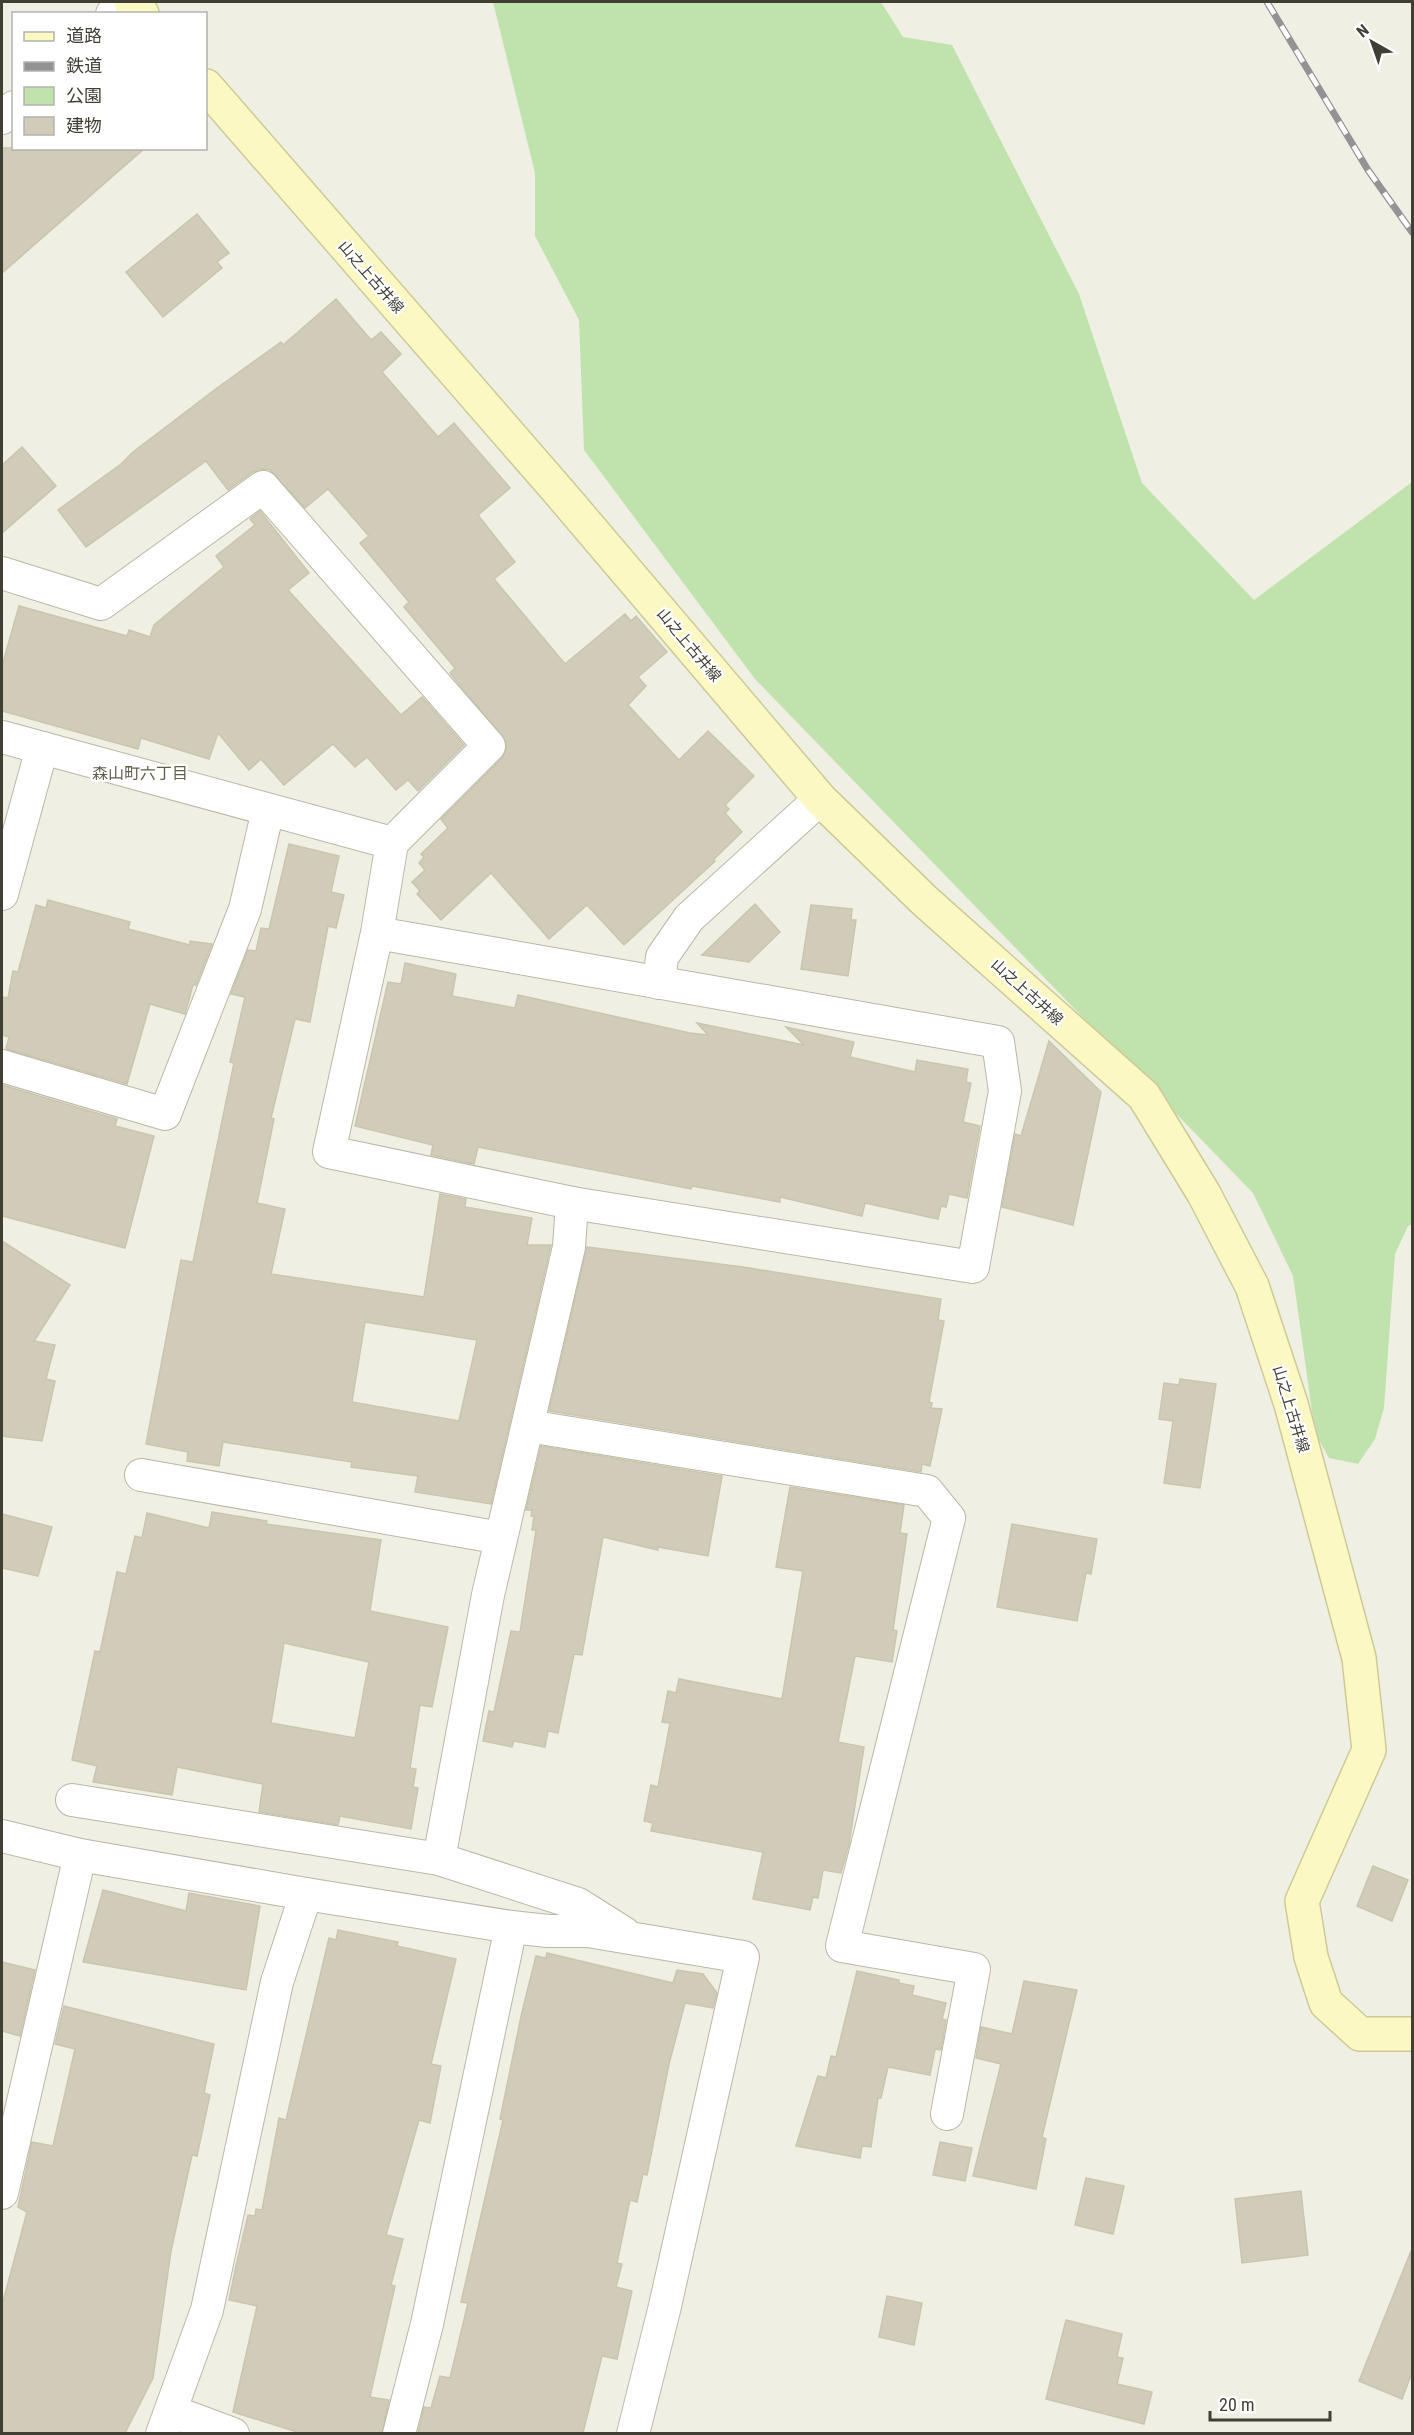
<svg xmlns="http://www.w3.org/2000/svg" width="1414" height="2435" viewBox="0 0 1414 2435" font-family="'Roboto Condensed','Noto Sans JP',sans-serif">
  <style>
    .green { fill: #c0e3ae }
    .building { fill: #d1ccb9; stroke: #cbc5ad; stroke-width: 1.5; fill-rule: evenodd }
    .lines { fill: none; stroke-linecap: round; stroke-linejoin: round }
    .minor-casing { stroke: #bbb8a6; stroke-width: 34 }
    .secondary-casing { stroke: #ceca96; stroke-width: 36 }
    .minor { stroke: #fff; stroke-width: 32 }
    .secondary { stroke: #fbf8c3; stroke-width: 33 }
    .rail-casing { stroke: #939393; stroke-width: 7 }
    .rail { stroke: #fff; stroke-width: 4.5; stroke-dasharray: 14; stroke-linecap: butt }
    .labels { text-anchor: middle; stroke-width: 4.5; stroke-linejoin: round; paint-order: stroke }
    .street-label { font-size: 15px; fill: #413f34; stroke: #fff }
    .neighbourhood-label { font-size: 16px; fill: #635f4c; stroke: #fff }
  </style>
  <rect width="100%" height="100%" fill="#f0efe3"/>
  <path class="green" d="M493 2H881L903 37 952 45 1079 294 1142 483 1254 600 1412 482V1224L1408 1226 1395 1254 1384 1408 1375 1439 1358 1464 1329 1458 1315 1433 1293 1276 1253 1193 755 679 584 450 579 320 535 236V173Z"/>
  <g class="building">
    <path d="M2 148H145L2 273Z"/>
    <path d="M197 214 229 253 217 262 222 268 163 317 126 272Z"/>
    <path d="M336 299 371 340 381 332 401 354 382 372 438 437 454 423 510 488 478 515 515 562 494 579 565 664 625 614 631 621 636 616 667 652 638 677 646 686 628 705 679 760 708 731 754 776 725 805 729 809 725 813 742 832 714 859 715 861 624 945 587 905 549 939 491 873 441 920 417 894 420 891 412 882 425 870 419 863 424 857 421 854 448 828 441 819 502 758 506 750V742L450 673 455 668 404 607 409 602 360 543 369 536 328 489 305 508 270 470 261 469 253 472 228 490 206 461 86 547 58 510 121 464 133 452 217 388 281 342 283 345Z"/>
    <path d="M22 447 56 486 2 533V465Z"/>
    <path d="M260 511 309 573 288 590 401 715 422 697 464 745 418 791 408 780 396 790 367 757 355 767 333 744 284 785 261 759 249 770 218 733 209 759 141 738 138 749 2 711V666L19 606 127 636 129 630 150 637 154 625 224 567 216 556 255 525 250 519Z"/>
    <path d="M289 844 339 856 331 892 344 895 336 928 328 926 310 1022 295 1019 271 1118 274 1119 257 1203 285 1209 271 1274 424 1297 440 1194 466 1199 465 1207 532 1218 527 1245H551L491 1504 415 1492 418 1476 351 1467 352 1462 223 1442 219 1466 187 1461 188 1452 146 1444 181 1260 193 1262 234 1063 230 1062 245 997 231 994 248 950 256 951 261 928 269 929ZM365 1322 477 1340 459 1421 352 1402Z"/>
    <path d="M48 900 130 922 128 929 190 945V941L212 944 196 985H193L185 1014 150 1004 127 1084 6 1049 9 1037 2 1035V997L8 998 13 971 18 972 36 905 46 908Z"/>
    <path d="M755 904 780 932 749 962 702 955Z"/>
    <path d="M811 905 852 909 851 920H856L848 976 801 969Z"/>
    <path d="M405 963 456 974 452 996 515 1008 518 995 690 1033 708 1035 697 1023 804 1045 786 1027 854 1042 850 1057 915 1072 917 1060 968 1069 966 1082 971 1083 963 1122 980 1126 967 1198 949 1194 946 1207 941 1206 938 1219 865 1203 862 1216 780 1197V1202L692 1186 691 1189 478 1147 474 1164 431 1155 433 1145 355 1126 388 982 401 984Z"/>
    <path d="M1049 1041 1101 1092 1073 1225 1002 1207 1015 1134 1021 1136Z"/>
    <path d="M2 1085 117 1119 115 1126 154 1136 125 1248 2 1216Z"/>
    <path d="M2 1241 70 1285 34 1341 55 1345 46 1379 55 1381 42 1441 2 1436Z"/>
    <path d="M587 1247 743 1267 941 1299 938 1320 944 1321 929 1402 932 1403 931 1408 942 1409 930 1466 922 1464 921 1472 549 1411Z"/>
    <path d="M1180 1379 1216 1384 1200 1488 1164 1483 1173 1421 1159 1419 1164 1383 1179 1385Z"/>
    <path d="M541 1446 722 1476 708 1556 658 1547V1550L603 1537 582 1655 574 1654 558 1733 548 1731 545 1747 514 1741 512 1747 483 1741 489 1711 494 1712 511 1631 520 1632 536 1530H532L534 1516H531L532 1510H526Z"/>
    <path d="M790 1487 904 1505 900 1533 907 1534 893 1630 897 1631 892 1662 855 1656 838 1742 864 1747 849 1844 841 1873 823 1870 818 1898 813 1897 810 1910 753 1899 763 1852 651 1831 653 1823 644 1821 651 1785 658 1787 670 1723 662 1722 668 1691 676 1693 679 1679 782 1699 803 1571 776 1567Z"/>
    <path d="M212 1512 267 1521 266 1524 381 1540 370 1611 448 1627 432 1707 420 1705 410 1768 416 1769 413 1787 418 1788 411 1829 340 1816 338 1825 259 1812 263 1784 177 1767 172 1795 93 1782 97 1766 72 1760 95 1651 100 1652 117 1572 126 1574 135 1536 142 1538 147 1513 209 1528ZM284 1643 369 1662 355 1738 271 1723Z"/>
    <path d="M2 1514 52 1527 38 1576 2 1568Z"/>
    <path d="M1012 1524 1097 1539 1091 1574 1086 1573 1077 1621 997 1607Z"/>
    <path d="M1373 1866 1408 1880 1392 1921 1357 1906Z"/>
    <path d="M103 1890 186 1911 189 1893 260 1906 246 1990 83 1962Z"/>
    <path d="M338 1930 398 1942 397 1946 456 1959 431 2064 441 2066 430 2123 419 2120 386 2235 403 2239 391 2285 395 2286 370 2397 389 2400 382 2433H300L233 2412 257 2306 229 2300 236 2266 248 2215 255 2216 256 2209 262 2210 279 2118 286 2120 329 1938 336 1940Z"/>
    <path d="M547 1953 673 1983 677 1970 703 1974 717 1993 713 2008 685 2003 669 2064 647 2175 643 2174 637 2202 630 2200 617 2263 622 2264 616 2287 632 2291 617 2359 602 2356 583 2433H418L424 2407 431 2408 440 2376 450 2378 468 2303 461 2302 503 2120 500 2119 522 2012 536 1956 546 1958Z"/>
    <path d="M2 1962 35 1970 20 2036 2 2031Z"/>
    <path d="M857 1971 899 1980V1983L914 1986 912 1995 946 2003 942 2019 946 2020 941 2050 935 2049 930 2075 888 2067 881 2098H878L871 2147 862 2146 860 2158 796 2146 818 2076 826 2078 831 2056 836 2057Z"/>
    <path d="M1024 1981 1077 1990 1042 2137 1046 2139 1036 2189 973 2176 1001 2064 976 2058 981 2027 1012 2034Z"/>
    <path d="M64 2006 214 2044 204 2093 210 2095 197 2156 192 2155 171 2251 153 2378 125 2433H2V2305L27 2212 18 2207 32 2142 53 2146 75 2049 55 2044Z"/>
    <path d="M940 2142 972 2148 965 2181 933 2175Z"/>
    <path d="M1086 2178 1124 2186 1113 2234 1075 2225Z"/>
    <path d="M1301 2191 1308 2255 1242 2263 1235 2199Z"/>
    <path d="M1411 2251 1413 2370 1402 2399 1359 2381Z"/>
    <path d="M887 2296 922 2303 914 2345 879 2337Z"/>
    <path d="M1066 2320 1122 2334 1117 2357 1123 2358 1117 2384 1152 2392 1144 2424 1046 2399Z"/>
  </g>
  <g class="lines">
    <g class="minor-casing">
      <g id="minor">
        <path d="M112 14 125 2"/>
        <path d="M2 118 14 107"/>
        <path d="M2 573 101 604 263 487 489 746 392 843 377 933 329 1152 572 1203 973 1267 1005 1091 998 1042 377 933"/>
        <path d="M2 737 392 843"/>
        <path d="M2 894 42 748"/>
        <path d="M659 983 662 957 689 918 820 799"/>
        <path d="M2 1066 165 1114 245 909 268 810"/>
        <path d="M528 1426 927 1491 949 1518 842 1946 974 1969 947 2114"/>
        <path d="M141 1475 501 1538"/>
        <path d="M72 1800 439 1859 578 1904 624 1933"/>
        <path d="M2 1836 80 1855 306 1894 511 1927 548 1931H588L743 1957 665 2306 633 2434"/>
        <path d="M439 1859 488 1595 569 1247 572 1203"/>
        <path d="M2 2193 80 1855"/>
        <path d="M171 2411 233 2434"/>
        <path d="M162 2434 207 2310 277 1982 306 1894"/>
        <path d="M399 2434 427 2324 511 1927"/>
      </g>
    </g>
    <g class="secondary-casing">
      <g id="secondary">
        <path d="M131 2 142 14"/>
        <path d="M206 86 560 493 820 799 925 901 1144 1096 1204 1194 1252 1286 1291 1404 1359 1658 1369 1750 1302 1901 1311 1957 1326 2003 1360 2034H1412"/>
      </g>
    </g>
    <use href="#minor" class="minor"/>
    <use href="#secondary" class="secondary"/>
    <g class="rail-casing">
      <path id="rail" d="M1267 2 1368 170 1412 232"/>
    </g>
    <use href="#rail" class="rail"/>
  </g>
  <g class="labels">
    <g class="street-label">
      <text transform="translate(371 277) rotate(49)" y="5">山之上古井線</text>
      <text transform="translate(689 645) rotate(50)" y="5">山之上古井線</text>
      <text transform="translate(1027 992) rotate(42)" y="5">山之上古井線</text>
      <text transform="translate(1291 1409) rotate(73)" y="5">山之上古井線</text>
    </g>
    <g class="neighbourhood-label">
      <text x="140" y="779">森山町六丁目</text>
    </g>
  </g>
  <rect width="1414" height="2435" fill="none" stroke="#413f34" stroke-width="6"/>
  <rect x="12" y="12" width="195" height="138" fill="#ffffff" stroke="#b3b2ae" stroke-width="1.5"/>
  <rect x="24" y="32" width="30" height="9" fill="#fbf8c3" stroke="#b3b2ae" stroke-width="1.5"/>
  <text x="66" y="42" font-size="18" fill="#413f34">道路</text>
  <rect x="24" y="62" width="30" height="9" fill="#939393" stroke="#b3b2ae" stroke-width="1.5"/>
  <text x="66" y="72" font-size="18" fill="#413f34">鉄道</text>
  <rect x="24" y="87" width="30" height="18" fill="#c0e3ae" stroke="#b3b2ae" stroke-width="1.5"/>
  <text x="66" y="102" font-size="18" fill="#413f34">公園</text>
  <rect x="24" y="117" width="30" height="18" fill="#d1ccb9" stroke="#b3b2ae" stroke-width="1.5"/>
  <text x="66" y="132" font-size="18" fill="#413f34">建物</text>
  <g transform="translate(1372 42) rotate(320)" stroke="#ffffff" stroke-width="4.5" paint-order="stroke">
  <path d="M0-4.5L10 22L0 15L-10 22Z" fill="#413f34"/>
  <text y="-9" font-size="16" font-weight="bold" text-anchor="middle" fill="#413f34">N</text>
  </g>
  <path d="M1210 2411v9h120v-9" fill="none" stroke="#413f34" stroke-width="3"/>
  <text x="1219" y="2411" font-size="18" fill="#413f34" stroke="#ffffff" stroke-width="4.5" paint-order="stroke">20 m</text>
</svg>
